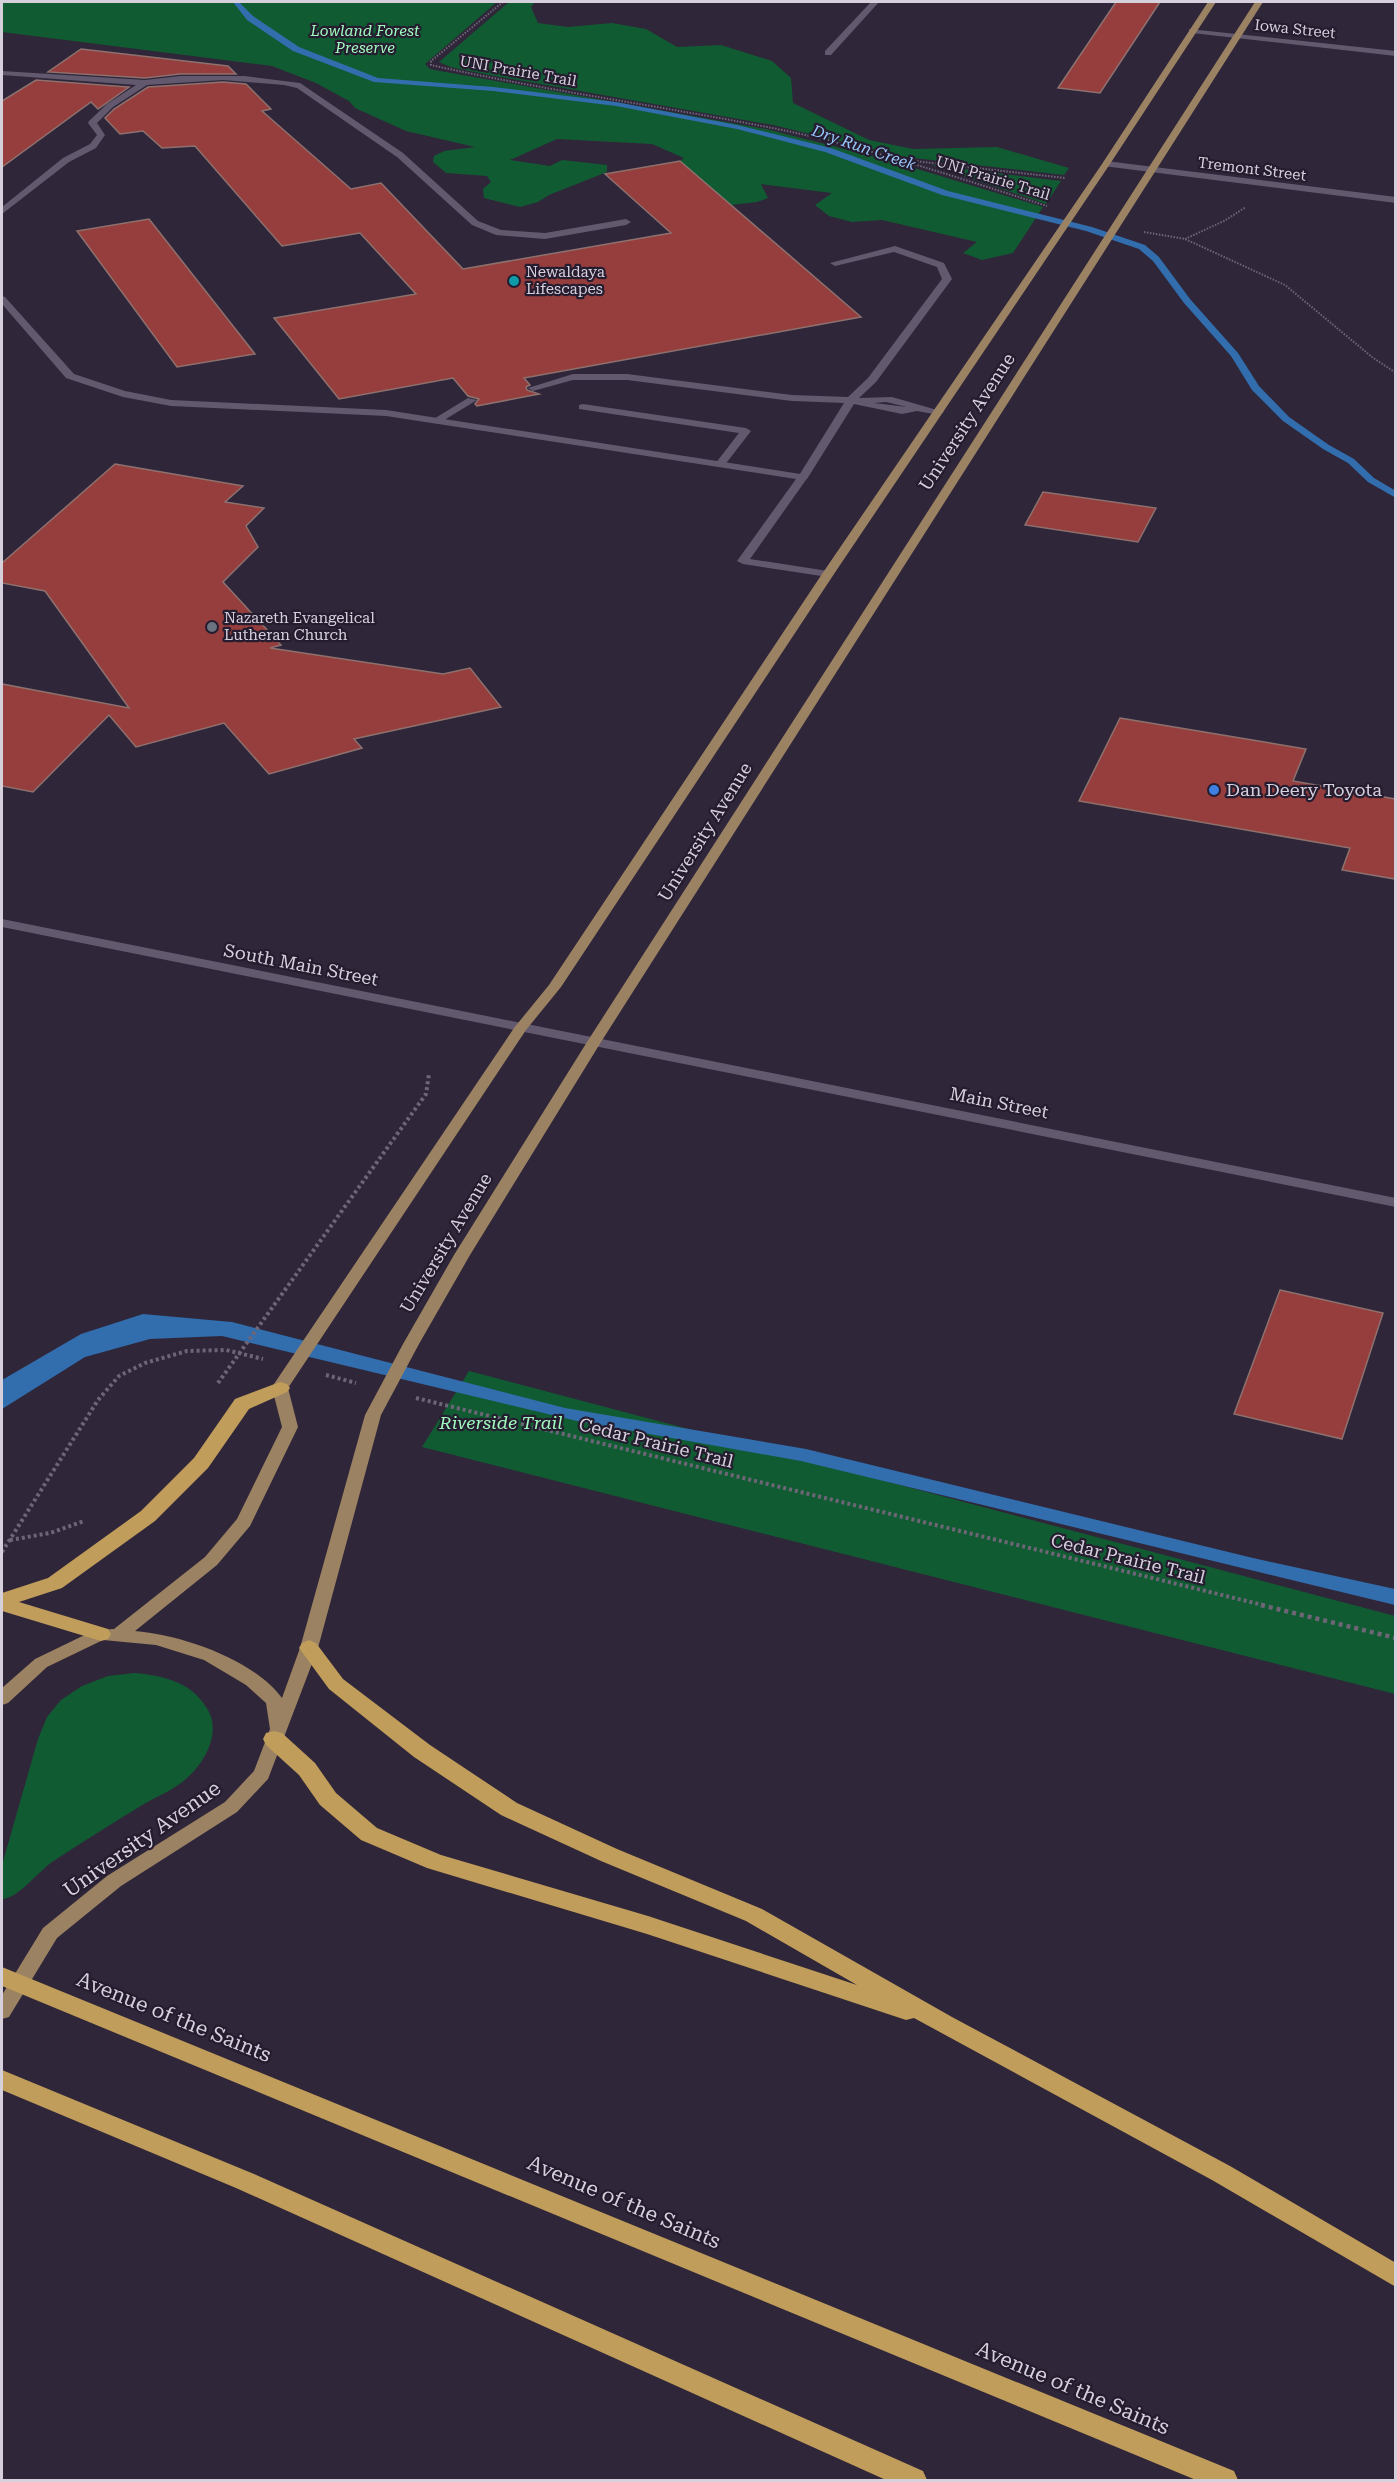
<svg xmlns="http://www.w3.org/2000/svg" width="1397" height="2482" viewBox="0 0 1397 2482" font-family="'Roboto Serif',serif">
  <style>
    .green { fill: #115b33 }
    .water { fill: #326dad }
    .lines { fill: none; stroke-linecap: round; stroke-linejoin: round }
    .stream { fill: #326dad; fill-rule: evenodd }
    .building { fill: #963e3d; stroke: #8d716f; stroke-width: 1.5 }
    .path-far2 { stroke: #6e6677; stroke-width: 2; stroke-dasharray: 1.5 1.5; stroke-linecap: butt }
    .path-far1 { stroke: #6e6677; stroke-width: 4; stroke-dasharray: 3 3; stroke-linecap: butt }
    .path { stroke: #6e6677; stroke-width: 4.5; stroke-dasharray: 4 4; stroke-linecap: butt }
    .lane { fill: #63596e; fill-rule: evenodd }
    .street { fill: #63596e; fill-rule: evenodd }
    .secondary { fill: #63596e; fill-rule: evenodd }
    .primary { fill: #9b8262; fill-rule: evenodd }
    .highway { fill: #c09d5a; fill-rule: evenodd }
    .culture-dot { fill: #0f9aa8; stroke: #251d2f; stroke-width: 2 }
    .worship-dot { fill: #6b7280; stroke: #251d2f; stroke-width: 2 }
    .shop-dot { fill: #3f7fe0; stroke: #251d2f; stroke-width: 2 }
    .labels { text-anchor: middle; stroke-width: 4.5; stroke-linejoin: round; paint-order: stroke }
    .far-street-label { font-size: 15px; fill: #d6d0dd; stroke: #251d2f }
    .far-park-label { font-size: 15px; font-style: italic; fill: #a1fbbf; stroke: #251d2f }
    .far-poi-label { font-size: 15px; fill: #d6d0dd; stroke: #251d2f; text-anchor: start }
    .far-water-label { font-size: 16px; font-style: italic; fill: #98c5fa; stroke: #251d2f }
    .street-label { font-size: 18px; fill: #d6d0dd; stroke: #251d2f }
    .poi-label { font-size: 18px; fill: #d6d0dd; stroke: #251d2f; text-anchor: start }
    .park-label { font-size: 18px; font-style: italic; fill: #a1fbbf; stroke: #251d2f }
    .near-street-label { font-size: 21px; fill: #d6d0dd; stroke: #251d2f }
  </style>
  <rect width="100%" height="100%" fill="#2f2639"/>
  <g class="green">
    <path d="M2 2H497L425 64 430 69 440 71 766 129 891 161 1043 207 1013 253 982 260 963 253 977 242 882 220 852 222 829 216 815 205 832 193 761 184 768 198 757 202 730 205 680 161 684 158 652 144 557 139 510 160 550 166 562 160 607 165V172L549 195 538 202 520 207 484 198 483 189 491 182 487 176 446 173 433 162 434 156 444 151 475 147 406 131 355 108 349 101 316 83 272 66 2 32Z"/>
    <path d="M509 2H535L531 7 538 23 568 27 612 23 646 29 677 47 721 45 772 61 791 78 793 103 869 140 913 149 997 147 1069 168 1064 175 905 157 773 125 489 75 450 67 439 62Z"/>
    <path d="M931 165 1061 181 1046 204Z"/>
    <path d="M469 1371 1395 1616V1694L422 1447Z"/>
    <path d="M135 1673C165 1676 192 1682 208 1710 221 1733 205 1762 187 1778 175 1789 158 1796 144 1804 113 1823 82 1842 52 1862 38 1872 17 1899 2 1899V1865L38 1739 47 1717 61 1700 82 1686 108 1676Z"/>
  </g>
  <path class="water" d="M143 1314 232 1322 565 1408 806 1449 1253 1558 1395 1589V1605L801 1461 577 1421 222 1336 150 1339 85 1357 2 1409V1380L81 1334Z"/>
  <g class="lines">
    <path class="stream" d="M233 2H239L253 16 299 47 378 78 493 87 616 102 737 125 831 148 948 191 1092 227 1145 245 1159 257 1190 299 1238 353 1259 386 1289 417 1329 445 1354 459 1374 478 1396 491V498L1368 482 1348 463 1323 449 1283 421 1252 390 1231 356 1184 303 1153 261 1139 249 1086 231 942 195 825 152 737 129 616 106 493 91 374 82 293 51 247 20Z"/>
  </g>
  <g class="building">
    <path d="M1116 2H1160L1100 93 1058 88Z"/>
    <path d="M81 49 228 66 236 74H180L145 78 48 72Z"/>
    <path d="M36 80 129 87 98 109 91 102 2 167V101Z"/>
    <path d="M223 82 246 84 271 109 262 111 351 189 381 183 463 269 671 233 605 174 680 161 861 317 524 378 530 385 526 387 527 390 539 394 477 406 475 404 479 399 468 396 453 378 339 399 274 318 416 294 360 233 282 246 195 146 162 148 143 131 120 134 105 118 114 109 148 87Z"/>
    <path d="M149 219 255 354 177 367 77 231Z"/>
    <path d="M115 464 243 486 225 502 264 508 246 526 258 547 223 582 281 645 270 648 443 674 470 668 501 707 354 739 362 748 269 774 224 723 136 747 109 715 33 792 2 786V684L129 708 45 591 2 583V563Z"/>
    <path d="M1043 492 1156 508 1138 542 1025 525Z"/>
    <path d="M1120 718 1306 749 1293 781 1395 799V879L1342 870 1350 848 1079 801Z"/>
    <path d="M1280 1290 1383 1313 1342 1439 1234 1414Z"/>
  </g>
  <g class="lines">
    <g class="path-far2">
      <path d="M503 2 431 61V65C542 90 655 105 767 127 862 145 955 177 1047 206"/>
      <path d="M905 160 1065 178"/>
      <path d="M1144 232 1185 239 1285 285 1372 357 1396 373"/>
      <path d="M1185 239 1224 221 1246 207"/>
    </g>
    <g class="path-far1">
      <path d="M326 1375 356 1383"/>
      <path d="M218 1383 426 1094 429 1074"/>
      <path d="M416 1398 1267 1606"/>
      <path d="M10 1540 50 1533 84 1521"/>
      <path d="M2 1552 98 1400 119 1376 145 1363 187 1351 226 1350 263 1359"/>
    </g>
    <path class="path" d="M1261 1605 1396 1638"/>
    <g class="lane">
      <path d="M895 246 944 263 952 279 876 382 859 398 892 397 944 412 939 415 917 411 902 414 854 404 807 479H799L798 477 844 403 792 401 627 380H573L533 391 528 388 573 374H627L792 395 848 397 868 378 942 279 937 267 894 252 835 266 830 263ZM886 402 907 407 874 403Z"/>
      <path d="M468 398 477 400 441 422 432 420Z"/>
      <path d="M583 404 746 428 751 431 724 466 720 467 715 464 739 433 579 409V405Z"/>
    </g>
    <g class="street">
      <path d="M871 2H879L831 55H825V51Z"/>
      <path d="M1189 29 1396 51V56L1192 33H1189Z"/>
      <path d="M2 71 145 80 180 76H245L300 83 403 153 478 221 501 230 545 233 626 219 631 222 626 225 545 239 496 235 472 225 397 157 297 88 284 85 223 80 147 85 113 107 97 123 105 135 96 148 69 162 2 214V207L63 158 90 144 97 135 88 123 89 121 107 104 136 85 2 75Z"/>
      <path d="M1106 161 1396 197V203L1103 166V162Z"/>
      <path d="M2 296 5 297 74 374 125 391 171 400 386 410 807 475 808 477 750 559 828 571 834 574 828 577 743 564 737 561 796 479 386 416 171 406 123 397 66 378 2 304Z"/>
    </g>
    <path class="secondary" d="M2 919 1396 1198V1207L2 927Z"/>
    <path class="primary" d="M1208 2H1216L1110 164 834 574 561 987 526 1030 288 1388 298 1427 250 1526 217 1565 135 1631C182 1635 253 1659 282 1698L300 1648 365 1415 403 1344 454 1255 587 1042 1255 2H1263L601 1042 470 1255 419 1344 381 1415 318 1648 268 1779 237 1812 121 1886 57 1938 9 2017 2 2019V1995L43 1928 107 1876 225 1802 254 1771 270 1729 266 1703 246 1685 204 1660 156 1645 103 1640 47 1667 8 1703 2 1705V1688L35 1659 95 1630 114 1629 205 1557 237 1519 282 1427 272 1388 274 1384 514 1028 549 985 822 574 1102 164Z"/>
    <g class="highway">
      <path d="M280 1382 287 1384 290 1388 287 1392 249 1409 208 1468 155 1521 62 1588 19 1602 108 1629 111 1634 108 1639 101 1641 2 1611V1593L48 1578 141 1511 194 1458 235 1399Z"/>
      <path d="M309 1640 316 1643 343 1679 430 1745 517 1803 617 1849 762 1909 952 2017 1230 2166 1396 2263V2287L1212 2180 914 2018 906 2020 647 1934 427 1868 361 1840 320 1805 299 1775 266 1745 263 1739 266 1733 274 1731 282 1733 315 1763 336 1793 377 1828 441 1855 648 1916 857 1985 746 1921 601 1861 501 1815 414 1757 329 1689 299 1648 302 1643Z"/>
      <path d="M2 1967 1234 2471 1238 2480H1196L2 1986Z"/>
      <path d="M2 2070 254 2174 923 2471 927 2480H886L236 2188 2 2090Z"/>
    </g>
  </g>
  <circle class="culture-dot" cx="514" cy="281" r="6"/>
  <circle class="worship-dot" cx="212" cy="627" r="6"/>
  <circle class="shop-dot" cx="1214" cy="790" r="6"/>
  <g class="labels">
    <g class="far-street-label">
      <text transform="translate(1295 29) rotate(6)" y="5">Iowa Street</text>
      <text transform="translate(518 71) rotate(10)" y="5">UNI Prairie Trail</text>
      <text transform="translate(1252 169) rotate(7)" y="5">Tremont Street</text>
      <text transform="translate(993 178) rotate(17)" y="5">UNI Prairie Trail</text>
    </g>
    <g class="far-park-label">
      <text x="365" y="36">Lowland Forest<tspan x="365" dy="17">Preserve</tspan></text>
    </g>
    <g class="far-poi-label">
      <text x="526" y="277">Newaldaya<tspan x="526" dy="17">Lifescapes</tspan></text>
      <text x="224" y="623">Nazareth Evangelical<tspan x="224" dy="17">Lutheran Church</tspan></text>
    </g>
    <g class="far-water-label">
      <text transform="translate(864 147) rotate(19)" y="6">Dry Run Creek</text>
    </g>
    <g class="street-label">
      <text transform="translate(967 422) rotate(-57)" y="6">University Avenue</text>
      <text transform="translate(705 832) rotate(-58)" y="6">University Avenue</text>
      <text transform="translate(301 965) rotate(11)" y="6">South Main Street</text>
      <text transform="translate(999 1103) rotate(11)" y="6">Main Street</text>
      <text transform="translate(446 1243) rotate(-59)" y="6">University Avenue</text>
      <text transform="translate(656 1443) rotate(14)" y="6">Cedar Prairie Trail</text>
      <text transform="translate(1128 1559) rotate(14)" y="6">Cedar Prairie Trail</text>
    </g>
    <g class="poi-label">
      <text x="1226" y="796">Dan Deery Toyota</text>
    </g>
    <g class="park-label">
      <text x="501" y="1429">Riverside Trail</text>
    </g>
    <g class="near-street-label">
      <text transform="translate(142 1839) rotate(-35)" y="7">University Avenue</text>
      <text transform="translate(174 2017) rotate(22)" y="7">Avenue of the Saints</text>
      <text transform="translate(624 2202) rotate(23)" y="7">Avenue of the Saints</text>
      <text transform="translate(1073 2388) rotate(23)" y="7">Avenue of the Saints</text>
    </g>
  </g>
  <rect width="1397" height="2482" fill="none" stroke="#d6d0dd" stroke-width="6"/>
</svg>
